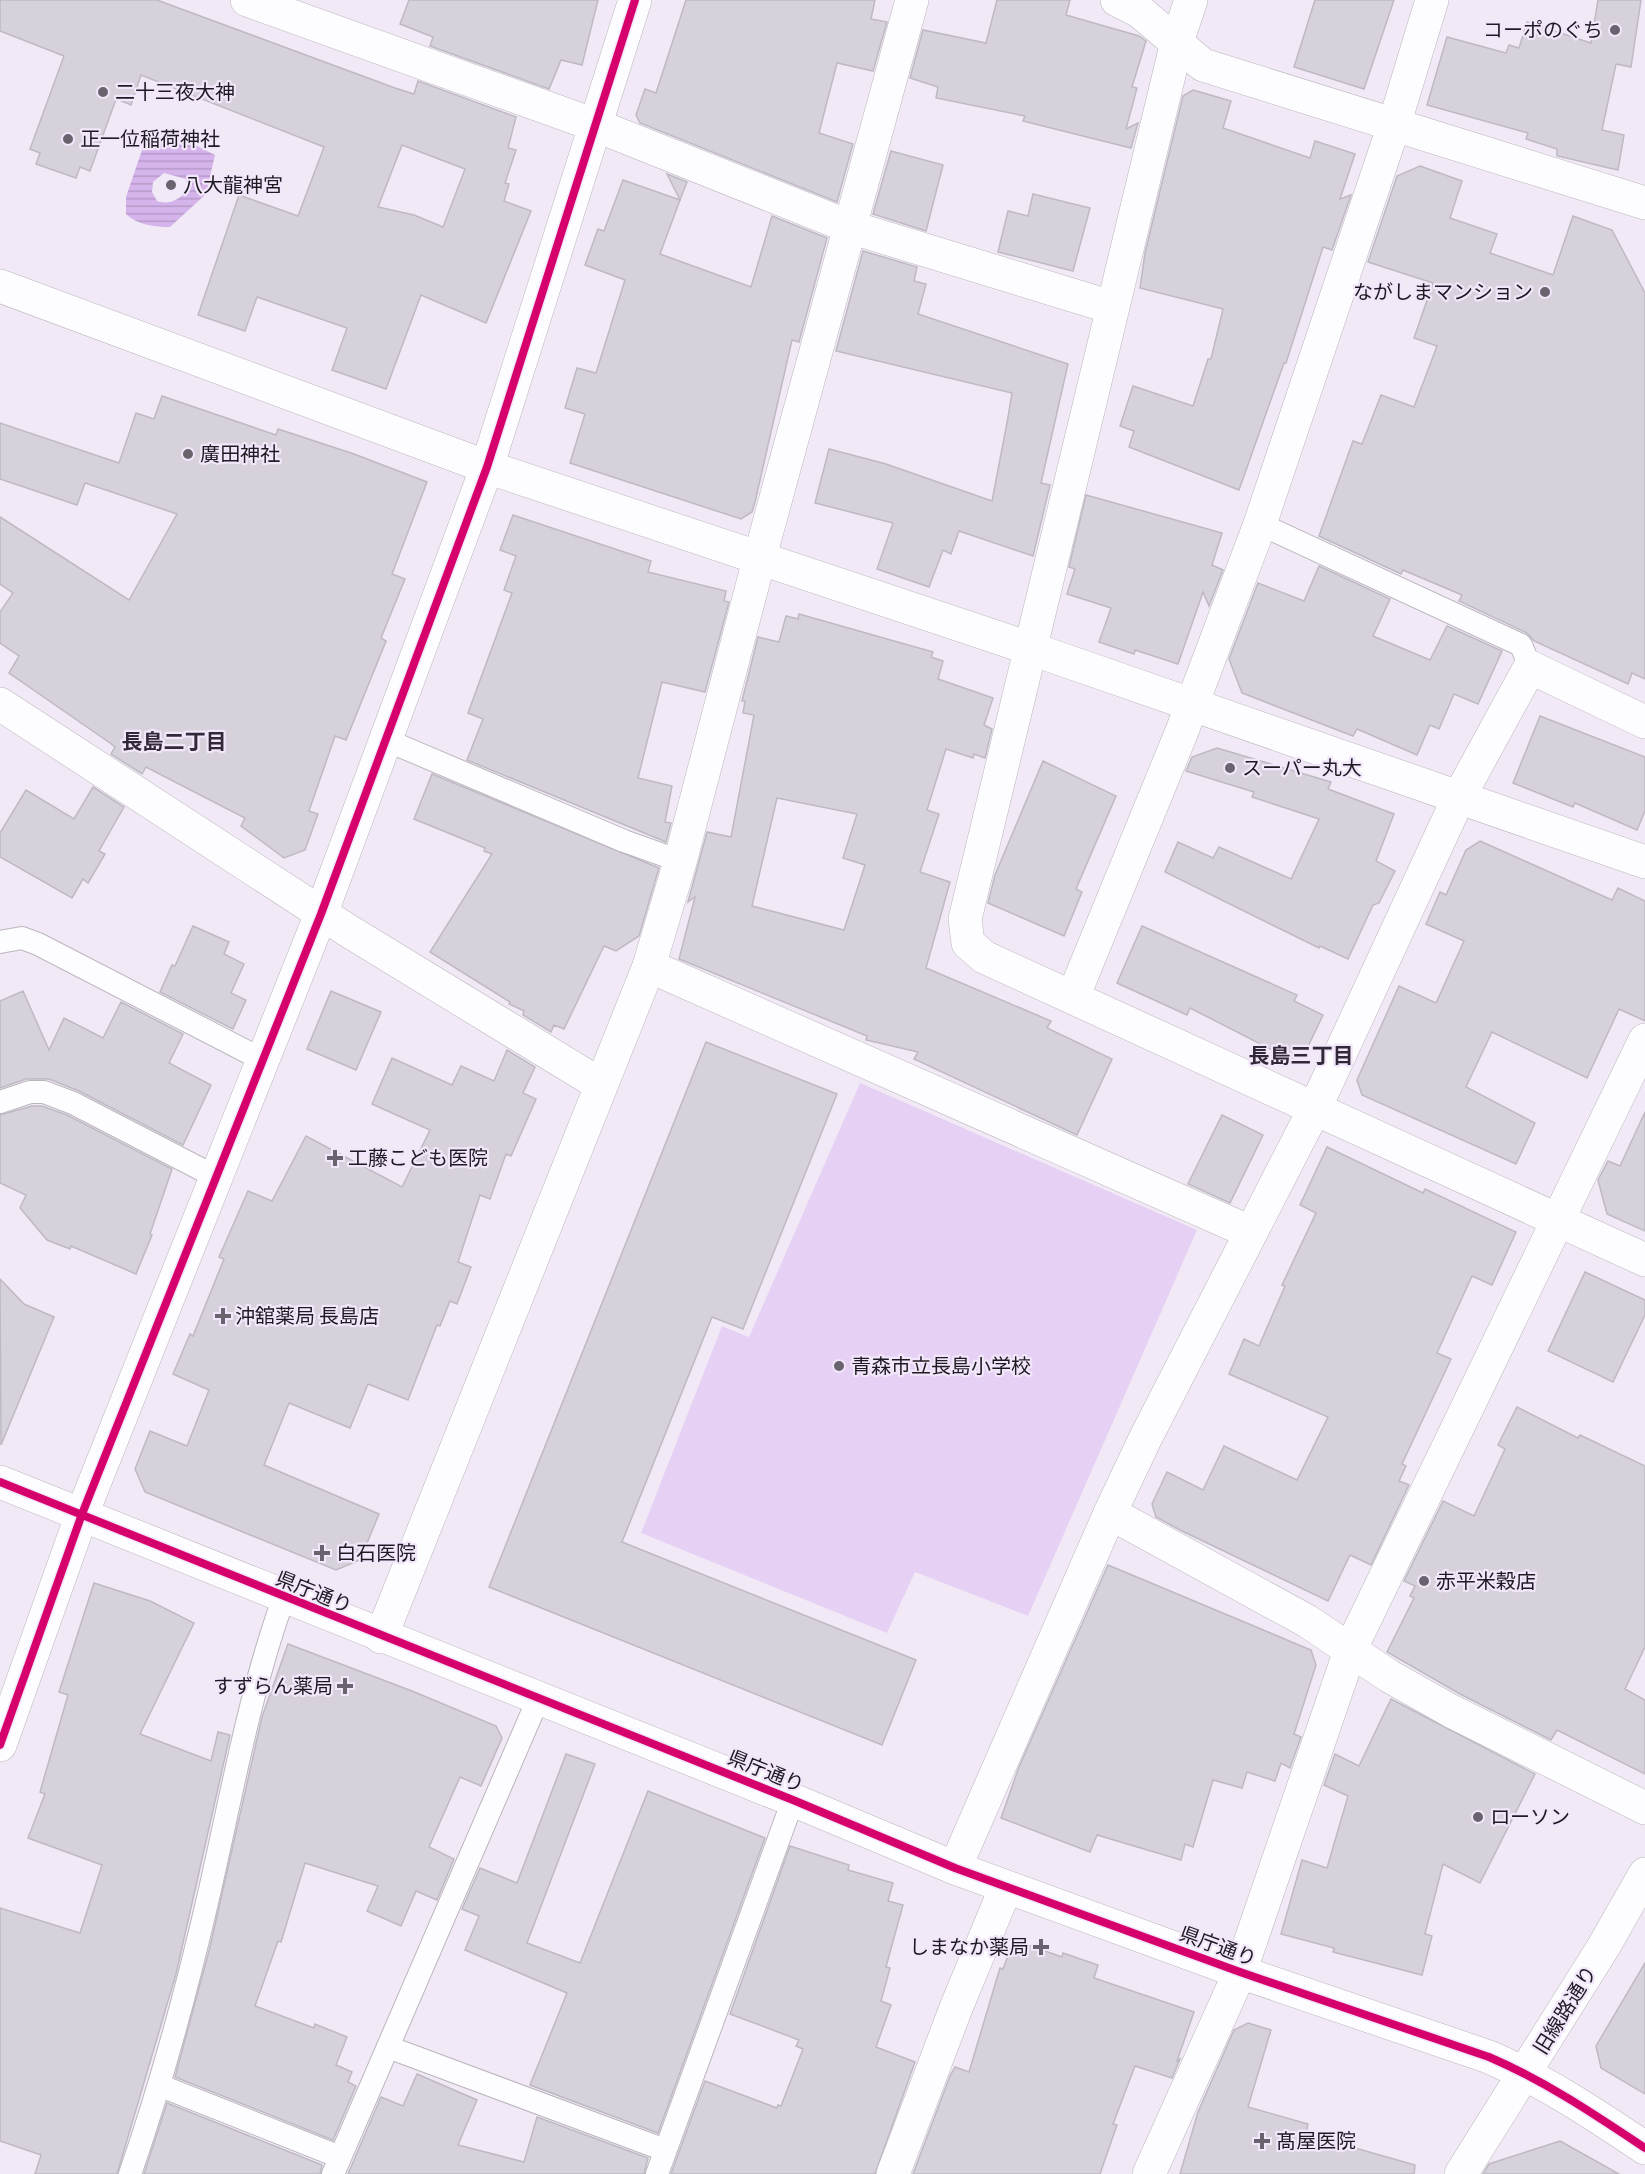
<svg xmlns="http://www.w3.org/2000/svg" width="1645" height="2174" viewBox="0 0 1645 2174" font-family="Manrope,'Noto Sans JP',sans-serif">
  <style>
    .pitch { fill: #e6d1f4 }
    .water { fill: url(#water-rules); fill-rule: evenodd }
    .building { fill: #d7d1db; stroke: #beb9c2; stroke-width: 1.5; fill-rule: evenodd }
    .lines { fill: none; stroke-linecap: round; stroke-linejoin: round }
    .lane-casing { stroke: #bbb6be; stroke-width: 24 }
    .street-casing { stroke: #bbb6be; stroke-width: 34 }
    .secondary-casing { stroke: #bbb6be; stroke-width: 34 }
    .lane { stroke: #fdfcfe; stroke-width: 22 }
    .street { stroke: #fdfcfe; stroke-width: 33 }
    .secondary { stroke: #fdfcfe; stroke-width: 33 }
    .cycleway-casing { stroke: #f2e6fa; stroke-width: 11 }
    .cycleway { stroke: #d6006c; stroke-width: 8 }
    .poi-dot { fill: #68636c; stroke: #f2e6fa; stroke-width: 2 }
    .labels { text-anchor: middle; stroke-width: 4.5; stroke-linejoin: round; paint-order: stroke }
    .poi-label { font-size: 20px; fill: #1e1a21; stroke: #f2e6fa; text-anchor: start }
    .street-label { font-size: 20px; fill: #1e1a21; stroke: #f2e6fa }
    .neighbourhood-label { font-size: 21px; font-weight: bold; fill: #322938; stroke: #f2e6fa }
  </style>
  <defs>
    <pattern id="water-rules" width="6" height="5" patternUnits="userSpaceOnUse" patternTransform="scale(1.5)"><rect width="6" height="5" fill="#d5b4eb"/><path d="M0 2.5h6" fill="none" stroke="#b69ac9"/></pattern>
  </defs>
  <rect width="100%" height="100%" fill="#f1eaf6"/>
  <path class="pitch" d="M860 1083 1197 1230 1028 1616 915 1572 887 1633 641 1533 722 1326 749 1337Z"/>
  <path class="water" d="M168 140 193 144 215 155 206 194 170 227C156 227 137 225 126 214V197L142 150ZM164 173 186 179V192C178 200 169 205 157 201L152 192 153 182Z"/>
  <g class="building">
    <path d="M0 0H157L395 88 414 94 418 81 516 117 508 148 516 150 505 183 509 184 504 201 531 211 486 323 421 295 386 389 332 370 347 328 257 297 245 331 198 315 239 195 298 216 324 147 141 75 131 105 117 99 115 102 90 171 80 167 76 178 36 164 40 153 30 149 64 56 0 31ZM402 145 465 169 443 227 414 215 378 207Z"/>
    <path d="M409 0H598L582 65 561 60 549 89 430 46 433 37 400 24Z"/>
    <path d="M686 0H875L871 19 887 22 873 71 837 63 819 133 853 144 837 202 640 123 636 115 645 89 656 93Z"/>
    <path d="M997 0H1070L1066 15 1139 36 1146 41 1132 87 1137 88 1126 129 1138 123 1131 148 1023 121 1025 116 936 98 938 87 910 78 923 30 986 43Z"/>
    <path d="M1315 0H1394L1364 89 1294 67Z"/>
    <path d="M1598 0H1641L1631 67 1616 64 1602 130 1624 135 1618 170 1557 156V149L1526 139 1528 133 1427 105 1447 37 1506 53 1509 45 1519 48 1527 22 1591 43Z"/>
    <path d="M1193 90 1231 101 1223 128 1310 158 1315 141 1355 154 1340 199 1351 195 1332 250 1323 247 1286 363H1284L1239 490 1129 447 1134 431 1120 426 1133 386 1193 406 1208 359H1211L1223 309 1140 288 1145 253 1183 96Z"/>
    <path d="M891 151 943 165 926 231 873 214Z"/>
    <path d="M1420 166 1462 181 1450 218 1497 234 1490 253 1553 275 1573 216 1612 230 1645 293V679L1632 673 1628 684 1534 641 1527 633 1459 601 1462 595 1403 570 1401 574 1319 536 1353 441 1362 444 1381 395 1414 407 1437 346 1414 338 1433 283 1368 262 1397 176Z"/>
    <path d="M667 174 687 182 680 200Z"/>
    <path d="M623 180 680 200 660 254 751 287 772 216 827 238 799 342 792 340 755 502 752 512 741 519 570 463 585 414 565 408 577 368 596 373 625 280 585 265 598 229 604 231Z"/>
    <path d="M1033 194 1090 208 1073 271 998 252 1008 211 1028 216Z"/>
    <path d="M863 251 917 267 914 281 926 284 918 314 1068 364 1041 483 1050 485 1033 556 959 531 951 554 943 550 929 587 877 569 893 523 815 503 829 449 886 464 992 501 1007 423 1012 393 836 351Z"/>
    <path d="M162 396 276 435 278 429 354 454 427 482 392 574 405 579 381 638 386 641 346 740 335 736 309 811 318 814 305 850 284 858 241 826 245 818 146 767 142 774 111 754 115 747 110 743 9 673 19 656 0 643V612L13 593 0 584V517L129 600 177 514 85 483 77 505 0 479V423L119 463 136 413 154 419Z"/>
    <path d="M1086 495 1222 533 1212 565 1223 570 1209 606 1203 592 1178 664 1135 650 1134 654 1099 642 1111 608 1067 594 1075 569 1069 567Z"/>
    <path d="M513 515 651 561 648 572 726 591 724 601 729 602 705 692 662 682 638 778 672 786 665 822 671 823 666 842 467 760 483 719 468 713 512 593 504 590 516 556 500 550Z"/>
    <path d="M1319 566 1390 599 1373 636 1430 660 1447 626 1502 651 1478 704 1454 694 1439 729 1430 725 1417 755 1357 729 1353 736 1242 693 1229 659 1258 583 1304 601Z"/>
    <path d="M799 614 933 652 931 657 943 661 938 679 993 698 984 725 992 729 985 758 974 754 973 758 946 749 927 810 939 814 920 872 950 882 926 968 1051 1021 1047 1028 1112 1059 1077 1135 914 1059 918 1052 866 1040 867 1036 679 959 695 897 688 902 707 832 731 837 754 715 743 713 745 701H742L758 637 779 642 786 616 798 619ZM777 798 857 814 843 858 865 865 844 930 752 906Z"/>
    <path d="M1540 716 1645 757V811L1637 830 1575 803 1573 807 1513 783Z"/>
    <path d="M1217 748 1331 782 1328 789 1394 814 1376 861 1395 871 1379 903 1373 905 1348 959 1320 946 1319 948 1165 872 1178 842 1213 858 1219 847 1291 879 1319 819 1252 797 1254 792 1186 771 1192 757Z"/>
    <path d="M1043 761 1116 796 1076 889 1082 892 1064 936 988 903 995 875Z"/>
    <path d="M432 774 659 868 639 936 616 951 604 946 564 1029 554 1025 551 1032 523 1015 524 1011 509 1004 510 1002 430 952 492 854 484 851 485 848 414 819Z"/>
    <path d="M93 787 124 807 99 851 105 854 88 883 83 879 72 898 0 857V833L26 790 74 819Z"/>
    <path d="M1480 841 1612 900 1618 888 1645 901V1021L1619 1009 1587 1078 1492 1032 1466 1087 1535 1123 1516 1164 1362 1095 1357 1080 1399 986 1436 1003 1464 941 1426 924 1440 892 1446 895 1466 850Z"/>
    <path d="M193 926 229 942 224 954 244 964 231 993 246 1000 233 1029 160 992 172 965 175 966Z"/>
    <path d="M1142 926 1297 995 1294 1001 1323 1015 1303 1057 1290 1059 1190 1008 1187 1015 1117 983Z"/>
    <path d="M23 991 49 1050 64 1018 103 1038 121 1002 183 1034 169 1063 211 1085 183 1145 79 1091 49 1079H26L0 1088V1001Z"/>
    <path d="M331 991 381 1012 356 1070 307 1049Z"/>
    <path d="M706 1042 837 1094 743 1329 712 1317 622 1542 916 1660 882 1745 489 1587Z"/>
    <path d="M507 1050 535 1067 523 1093 536 1099 511 1156 506 1154 490 1199 480 1195 458 1262 471 1267 457 1304 450 1301 440 1326 437 1325 408 1400 368 1384 350 1428 289 1403 264 1465 379 1514 360 1560 336 1570 145 1492 135 1469 150 1431 187 1446 209 1390 173 1374 190 1334 193 1336 224 1259 219 1257 248 1191 272 1201 306 1136 402 1187 430 1130 372 1104 392 1058 452 1085 461 1066 494 1081Z"/>
    <path d="M32 1106H42L67 1115 172 1169 150 1234 152 1235 136 1274 71 1246 70 1249 47 1240 20 1208 26 1195 0 1183V1115Z"/>
    <path d="M1645 1112V1231L1607 1214 1598 1180 1608 1161 1620 1166Z"/>
    <path d="M1222 1115 1263 1135 1230 1203 1188 1184Z"/>
    <path d="M1327 1147 1423 1193 1425 1189 1516 1232 1492 1285 1472 1276 1437 1353 1451 1359 1402 1464 1406 1466 1399 1481 1409 1485 1371 1565 1350 1555 1328 1601 1182 1531 1156 1517 1152 1504 1167 1472 1203 1490 1224 1446 1297 1480 1328 1417 1229 1374 1244 1339 1259 1346 1285 1286 1282 1285 1316 1213 1300 1205Z"/>
    <path d="M1585 1272 1645 1300V1315L1613 1382 1548 1351Z"/>
    <path d="M0 1279 24 1304 54 1317 1 1445Z"/>
    <path d="M1517 1407 1578 1438 1580 1435 1645 1466V1647L1625 1689 1645 1700V1774L1557 1730 1551 1740 1460 1694 1387 1652 1414 1598 1410 1596 1415 1586 1404 1581 1443 1501 1474 1516 1505 1449 1498 1445Z"/>
    <path d="M1108 1565 1311 1650 1316 1665 1294 1734 1301 1737 1290 1768 1281 1763 1275 1781 1247 1772 1242 1788 1213 1780 1193 1847 1185 1844 1181 1860 1097 1835 1090 1852 1001 1818 1019 1767Z"/>
    <path d="M94 1583 150 1601 194 1623 140 1734 211 1761 218 1732 230 1735 176 1974 117 2174H35L41 2155 0 2141V1908L80 1933 102 1865 28 1838 45 1794 40 1792 68 1695 59 1692Z"/>
    <path d="M288 1644 412 1691 496 1726 502 1738 481 1786 460 1777 429 1847 454 1859 437 1900 416 1891 401 1926 367 1911 378 1886 305 1863 281 1942 278 1941 255 2006 314 2028 315 2024 347 2037 336 2065 352 2072 348 2082 356 2086 333 2140 175 2077 210 1947 262 1717Z"/>
    <path d="M1391 1699 1535 1774 1480 1883 1443 1864 1425 1934 1432 1936 1422 1975 1333 1952 1334 1948 1281 1934 1302 1860 1327 1868 1348 1796 1324 1785 1335 1754 1359 1766Z"/>
    <path d="M566 1754 595 1764 527 1943 580 1963 648 1791 765 1838 658 2133 530 2085 567 1993 465 1950 479 1916 462 1909 480 1868 517 1883Z"/>
    <path d="M790 1846 849 1865 848 1870 893 1883 888 1901 903 1905 886 1967 890 1968 881 2001 891 2005 876 2047 915 2062 875 2174H671L705 2081 777 2108 778 2105 781 2106 803 2049 796 2046 799 2040 730 2014Z"/>
    <path d="M1014 1940 1062 1957 1063 1953 1098 1965 1094 1978 1194 2012 1177 2061 1180 2059 1172 2078 1135 2066 1113 2124 1117 2125 1100 2174H913L950 2076 955 2067 969 2072 1000 1968 1003 1969Z"/>
    <path d="M1645 1963V2094L1601 2068 1596 2046Z"/>
    <path d="M1248 2023 1271 2030 1248 2107 1308 2124 1306 2134 1415 2165 1414 2174H1180L1198 2112 1234 2030Z"/>
    <path d="M417 2074 477 2100 458 2145 524 2162 537 2117 648 2158 644 2174H348L381 2097 403 2106Z"/>
    <path d="M167 2103 322 2165 320 2174H144Z"/>
    <path d="M1560 2141 1619 2174H1483L1489 2164Z"/>
  </g>
  <g class="lines">
    <g class="lane-casing">
      <g id="lane">
        <path d="M1260 524 1521 645 1530 667"/>
        <path d="M386 740 624 841 680 861"/>
        <path d="M0 942 22 938 38 944 263 1060"/>
        <path d="M0 1102 30 1092H44L73 1103 216 1177"/>
        <path d="M388 2047 665 2150"/>
        <path d="M161 2086 340 2157"/>
        <path d="M130 2174C160 2088 184 2000 205 1911 230 1806 247 1699 284 1597"/>
        <path d="M333 2174 539 1697"/>
        <path d="M657 2174 793 1800"/>
      </g>
    </g>
    <g class="street-casing">
      <g id="street">
        <path d="M247 0 595 125 850 227 1111 307"/>
        <path d="M1117 0 1139 11 1203 65 1645 203"/>
        <path d="M1191 0 1177 42C1104 334 1037 627 965 919L968 943 984 957 1645 1260"/>
        <path d="M0 704 347 930 601 1085"/>
        <path d="M649 966 1250 1232"/>
        <path d="M1073 997 1182 731 1260 524 1394 125 1432 0"/>
        <path d="M1110 1513 1307 1621 1389 1676 1451 1711 1645 1808"/>
        <path d="M381 1637 649 966 680 862 759 560 912 0"/>
        <path d="M955 1868 1110 1513 1145 1439 1315 1108 1459 797 1530 667 1645 722"/>
        <path d="M893 2174 956 2008 1006 1887"/>
        <path d="M1149 2174 1240 1972 1351 1648 1645 1040"/>
      </g>
    </g>
    <g class="secondary-casing">
      <g id="secondary">
        <path d="M0 286 487 467 1032 649 1645 862"/>
        <path d="M0 1482 793 1800 955 1868 1240 1972 1489 2057C1545 2081 1594 2114 1645 2148"/>
        <path d="M0 1745 82 1514 321 914 487 467 635 0"/>
        <path d="M1461 2174 1604 1946 1645 1874"/>
      </g>
    </g>
    <use href="#lane" class="lane"/>
    <use href="#street" class="street"/>
    <use href="#secondary" class="secondary"/>
    <g class="cycleway-casing">
      <g id="cycleway">
        <path d="M0 1482 793 1800 955 1868 1240 1972 1489 2057C1545 2081 1594 2114 1645 2148"/>
        <path d="M0 1745 82 1514 321 914 487 467 635 0"/>
      </g>
    </g>
    <use href="#cycleway" class="cycleway"/>
  </g>
  <g class="poi-dot">
    <circle cx="1615" cy="30" r="6"/>
    <circle cx="103" cy="92" r="6"/>
    <circle cx="68" cy="139" r="6"/>
    <circle cx="171" cy="185" r="6"/>
    <circle cx="1545" cy="292" r="6"/>
    <circle cx="188" cy="454" r="6"/>
    <circle cx="1230" cy="768" r="6"/>
    <path d="M332 1149h6v6h6v6h-6v6h-6v-6h-6v-6h6z"/>
    <path d="M220 1307h6v6h6v6h-6v6h-6v-6h-6v-6h6z"/>
    <circle cx="839" cy="1366" r="6"/>
    <path d="M319 1544h6v6h6v6h-6v6h-6v-6h-6v-6h6z"/>
    <circle cx="1424" cy="1581" r="6"/>
    <path d="M342 1677h6v6h6v6h-6v6h-6v-6h-6v-6h6z"/>
    <circle cx="1478" cy="1817" r="6"/>
    <path d="M1038 1938h6v6h6v6h-6v6h-6v-6h-6v-6h6z"/>
    <path d="M1259 2132h6v6h6v6h-6v6h-6v-6h-6v-6h6z"/>
  </g>
  <g class="labels">
    <g class="poi-label">
      <text x="1603" y="37" text-anchor="end">コーポのぐち</text>
      <text x="115" y="99">二十三夜大神</text>
      <text x="80" y="146">正一位稲荷神社</text>
      <text x="183" y="192">八大龍神宮</text>
      <text x="1533" y="299" text-anchor="end">ながしまマンション</text>
      <text x="200" y="461">廣田神社</text>
      <text x="1242" y="775">スーパー丸大</text>
      <text x="348" y="1165">工藤こども医院</text>
      <text x="235" y="1323">沖舘薬局 長島店</text>
      <text x="851" y="1373">青森市立長島小学校</text>
      <text x="336" y="1560">白石医院</text>
      <text x="1436" y="1588">赤平米穀店</text>
      <text x="333" y="1693" text-anchor="end">すずらん薬局</text>
      <text x="1490" y="1824">ローソン</text>
      <text x="1029" y="1954" text-anchor="end">しまなか薬局</text>
      <text x="1276" y="2148">髙屋医院</text>
    </g>
    <g class="street-label">
      <text transform="translate(314 1592) rotate(22)" y="7">県庁通り</text>
      <text transform="translate(766 1771) rotate(22)" y="7">県庁通り</text>
      <text transform="translate(1218 1946) rotate(20)" y="7">県庁通り</text>
      <text transform="translate(1565 2010) rotate(-58)" y="7">旧線路通り</text>
    </g>
    <g class="neighbourhood-label">
      <text x="174" y="749">長島二丁目</text>
      <text x="1301" y="1063">長島三丁目</text>
    </g>
  </g>
</svg>
